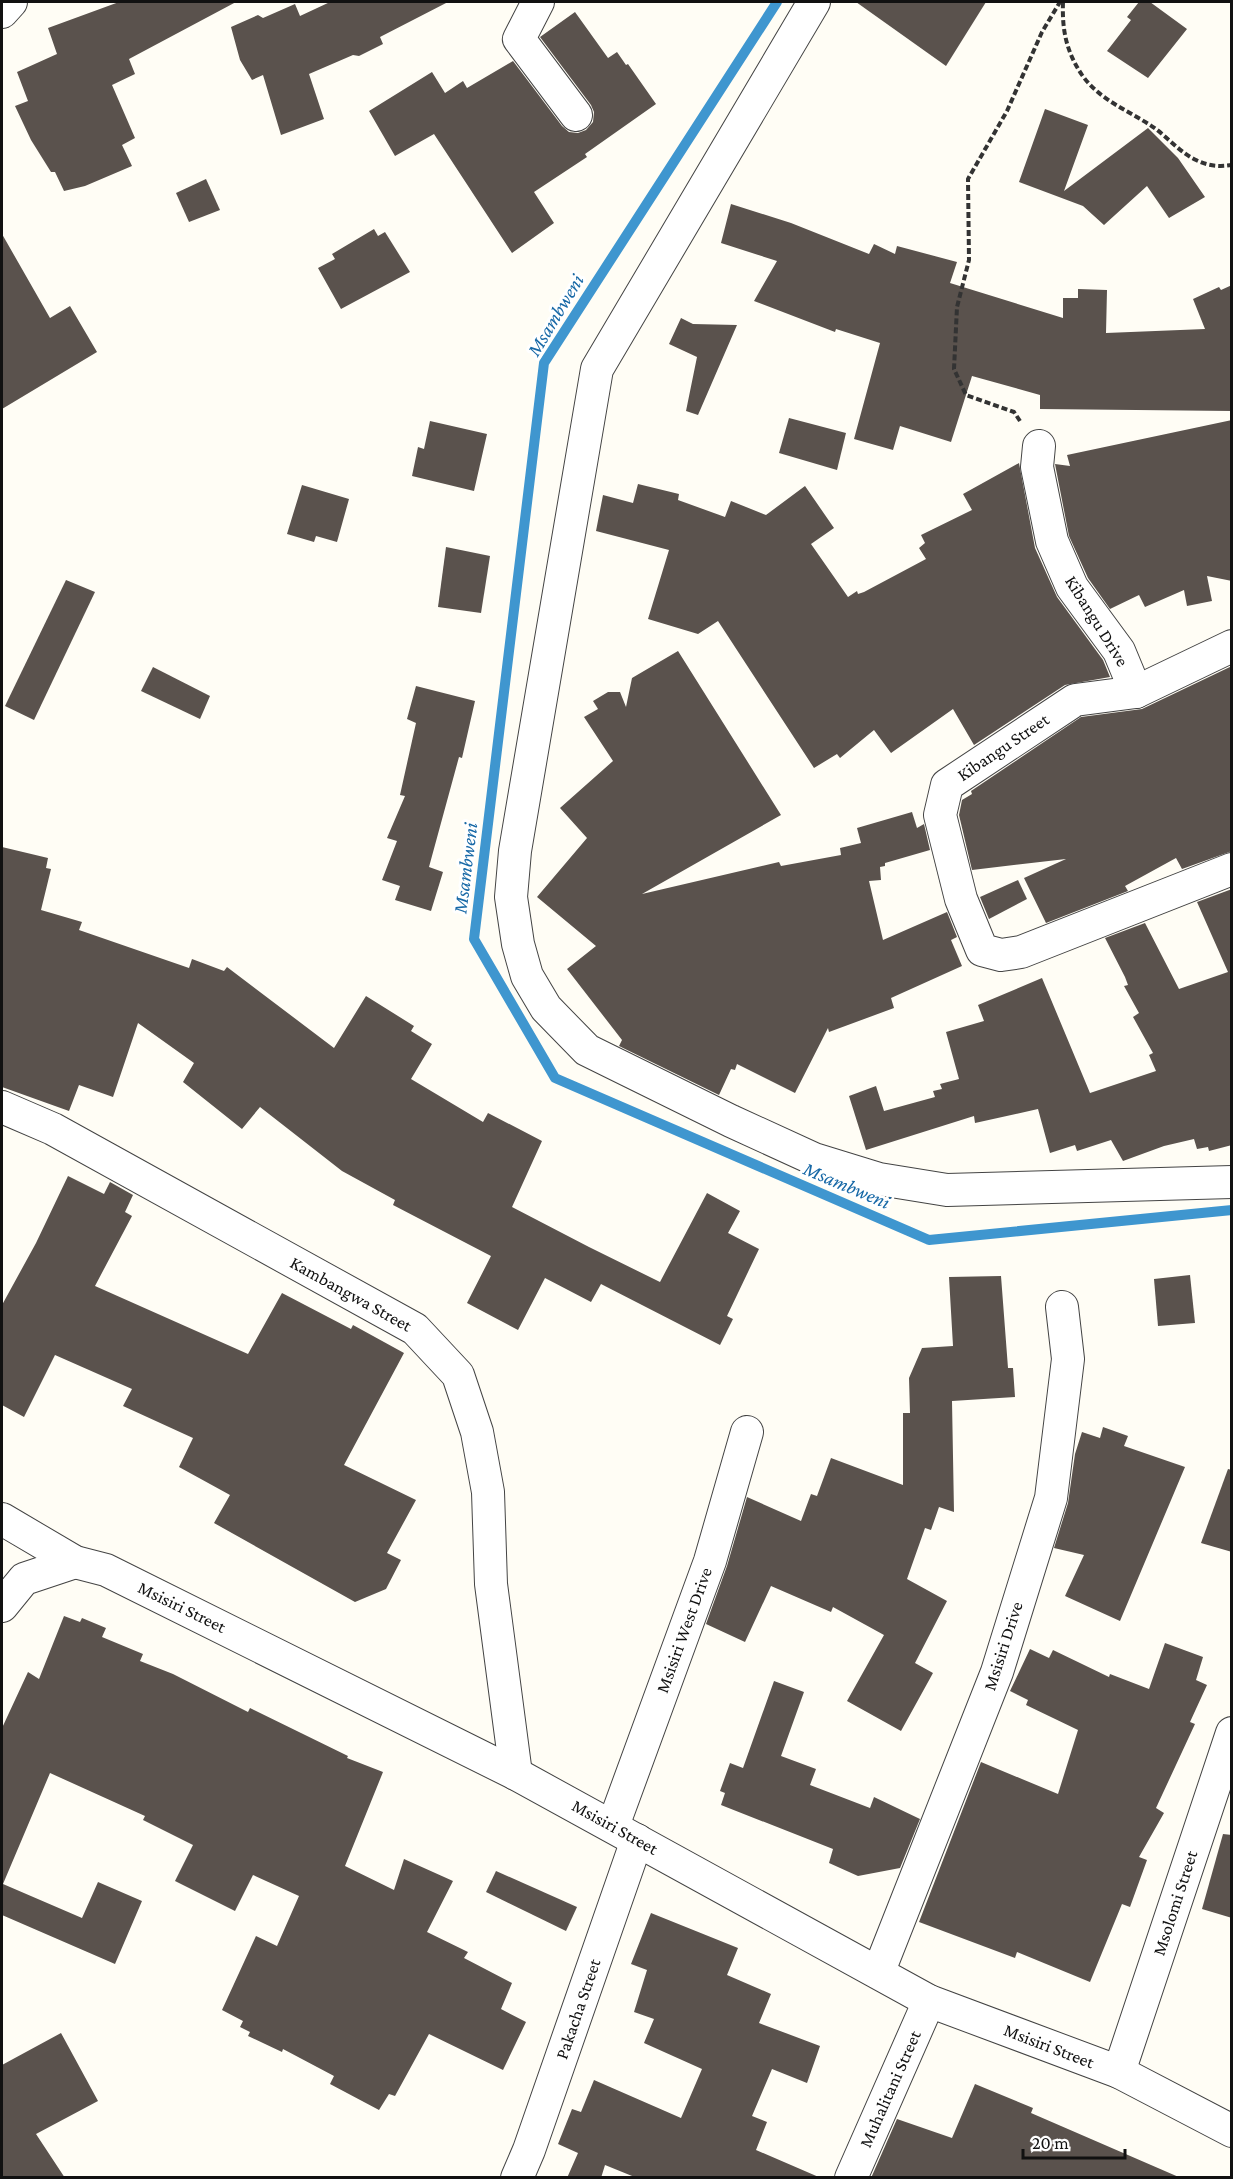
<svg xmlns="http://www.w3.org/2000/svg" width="1233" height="2179" viewBox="0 0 1233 2179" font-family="'Crimson Pro',serif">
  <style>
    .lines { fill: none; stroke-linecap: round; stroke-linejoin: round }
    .stream { stroke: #3f96cf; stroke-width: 10 }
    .building { fill: #5a524d }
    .minor-casing { stroke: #444; stroke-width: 34 }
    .path { stroke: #333; stroke-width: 4; stroke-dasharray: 6 3; stroke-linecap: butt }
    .minor { stroke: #fff; stroke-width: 32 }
    .labels { text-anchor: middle; stroke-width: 6; stroke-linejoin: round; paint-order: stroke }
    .street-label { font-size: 18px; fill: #111; stroke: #fff }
    .water-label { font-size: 20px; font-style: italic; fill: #1768a6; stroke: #fff }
  </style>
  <rect width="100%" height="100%" fill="#fffdf5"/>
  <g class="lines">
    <path class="stream" d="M777 2 544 363 474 939 555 1078 929 1240 1232 1210"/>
  </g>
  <g class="building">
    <path d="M119 2H236L129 59 135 74 112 85 135 138 122 145 132 166 85 186 64 191 55 172H51L31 140 15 106 28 101 17 72 57 54 48 28Z"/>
    <path d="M330 2H448L380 37 383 44 359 56 353 55 309 74 324 119 281 135 263 75 252 80 240 60 231 27 258 15 263 18 295 4 300 16Z"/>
    <path d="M856 2H986L946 66Z"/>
    <path d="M1139 2H1150L1187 29 1148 78 1107 51 1131 20 1127 17Z"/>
    <path d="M575 12 608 58 617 52 626 65 628 64 656 104 585 154 587 157 534 192 554 223 512 253 434 134 395 156 369 111 432 72 445 93 463 81 467 88 513 61 562 126 569 132 578 133 586 130 593 122 594 112 591 105 540 37Z"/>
    <path d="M1045 109 1088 125 1064 191 1148 128 1178 158 1205 197 1169 218 1147 186 1104 225 1083 206 1019 182Z"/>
    <path d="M206 179 220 210 189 222 176 193Z"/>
    <path d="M731 204 791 223 869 254 874 244 895 254 897 246 957 262 950 283 1063 318V298H1078V289L1107 290 1106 333 1205 329 1193 299 1219 287 1221 290 1232 285V411L1040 409V395L972 376 951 442 900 426 893 450 854 439 880 343 836 329 835 332 754 301 777 261 721 243Z"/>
    <path d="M374 229 378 236 385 232 410 272 341 309 318 268 335 259 332 254Z"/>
    <path d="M2 234 50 318 70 306 97 352 2 409Z"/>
    <path d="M681 318 693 324 737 325 698 415 686 411 697 357 669 344Z"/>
    <path d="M789 418 846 433 837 470 779 453Z"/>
    <path d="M1232 420V581L1207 576 1212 601 1187 606 1184 590 1145 607 1139 595 1110 609 1088 578 1069 536 1055 464 1070 466 1067 455Z"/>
    <path d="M430 421 487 434 474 491 412 476 418 447 424 449Z"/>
    <path d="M1019 463 1035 548 1057 597 1103 660 1110 677 1065 685 974 745 953 709 891 753 874 730 840 758 837 754 814 768 718 621 698 634 648 619 669 550 596 531 603 495 633 503 638 484 679 494 678 500 725 517 731 501 766 515 805 486 834 528 811 544 848 597 857 591 858 594 864 592 926 559 919 548 925 543 921 535 972 510 963 494Z"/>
    <path d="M302 485 349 499 337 542 316 536 314 542 287 534Z"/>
    <path d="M446 547 490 556 481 613 438 607Z"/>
    <path d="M66 580 95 592 34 720 5 706Z"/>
    <path d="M678 651 781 815 642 894 779 862 781 866 841 855 840 848 861 843 857 828 912 812 917 828 924 824 930 850 885 863V866L880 867 881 880 869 881 883 940 947 912 957 937 951 940 962 966 891 998 894 1008 829 1032 828 1028 795 1093 737 1064 735 1070 731 1069 719 1095 619 1046 622 1040 567 969 596 946 537 897 587 838 560 808 613 761 584 717 598 709 593 701 608 692H620L626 707 632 678Z"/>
    <path d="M1232 666V851L1182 869 1176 858 1125 886 1128 891 1046 923 1024 878 1066 859 972 870 959 815 962 800 972 794 971 791 1081 717 1142 709Z"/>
    <path d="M153 667 210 696 200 719 141 691Z"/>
    <path d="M416 686 475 701 462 758 459 757 429 867 443 872 431 911 395 900 400 886 382 880 397 841 387 838 405 796 400 795 416 723 407 719Z"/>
    <path d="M2 847 48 858 46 868 51 869 41 910 82 922 79 930 189 968 192 959 224 971 227 967 334 1048 366 996 414 1026 411 1031 432 1044 411 1079 483 1122 488 1113 542 1141 512 1207 589 1247 660 1282 707 1193 740 1211 728 1233 759 1249 727 1316 733 1319 720 1345 601 1284 591 1302 545 1278 518 1330 467 1303 491 1256 393 1205 395 1200 342 1171 260 1107 242 1129 183 1082 194 1063 138 1023 113 1097 79 1085 69 1111 2 1087Z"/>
    <path d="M1018 880 1027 899 989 919 980 897Z"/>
    <path d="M1232 889V1145L1209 1151 1208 1147 1197 1149 1194 1139 1164 1146 1123 1161 1111 1140 1077 1151 1075 1145 1050 1153 1038 1109 975 1123 974 1116 866 1150 849 1096 876 1086 884 1111 935 1097 933 1091 942 1089 940 1084 959 1079 946 1032 984 1021 978 1005 1042 978 1090 1093 1156 1071 1149 1055 1153 1053 1133 1017 1139 1013 1124 986 1128 985 1125 977 1105 938 1145 923 1179 989 1228 972 1197 902Z"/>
    <path d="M68 1176 104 1194 110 1182 133 1195 125 1212 132 1216 95 1286 248 1354 282 1293 351 1329 353 1325 404 1353 344 1465 416 1500 387 1553 401 1560 386 1589 355 1602 214 1523 230 1495 179 1467 193 1438 123 1406 132 1389 55 1355 24 1417 2 1405V1305L36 1243Z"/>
    <path d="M1190 1275 1195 1323 1158 1326 1154 1279Z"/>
    <path d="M1001 1276 1008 1368H1013L1015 1397 952 1401 954 1512 939 1507 931 1530 925 1528 907 1579 947 1601 915 1663 933 1673 901 1731 847 1701 884 1635 833 1607 831 1612 771 1586 745 1642 706 1624 727 1566 747 1497 801 1521 811 1494 817 1496 831 1458 903 1485V1413H910L909 1378 922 1348 953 1346 949 1277Z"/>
    <path d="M1103 1427 1128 1436 1124 1446 1185 1467 1120 1621 1065 1596 1084 1555 1054 1548 1068 1503 1075 1454 1082 1432 1100 1438Z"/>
    <path d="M1228 1469 1232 1470V1552L1201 1543Z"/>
    <path d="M64 1616 80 1622 82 1618 106 1628 102 1637 143 1654 140 1661 173 1674 248 1712 250 1708 348 1756 347 1758 383 1772 345 1866 394 1890 404 1859 453 1881 427 1932 468 1952 464 1958 512 1983 501 2009 526 2022 503 2070 429 2034 395 2096 389 2094 379 2110 330 2084 334 2076 283 2049 282 2052 248 2036 250 2032 240 2027 243 2021 222 2010 256 1936 277 1946 299 1896 253 1875 235 1911 175 1881 193 1845 143 1820 145 1816 50 1773 3 1884 82 1918 98 1882 142 1901 115 1964 2 1915V1728L28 1672 39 1679Z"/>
    <path d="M1165 1643 1203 1657 1196 1680 1207 1685 1190 1722 1195 1724 1156 1808 1164 1813 1139 1857 1147 1860 1130 1907 1122 1904 1090 1982 1017 1952 1015 1958 919 1922 981 1762 1058 1794 1078 1730 1026 1705 1028 1700 1010 1691 1030 1649 1049 1658 1053 1650 1109 1677 1110 1674 1149 1689Z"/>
    <path d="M774 1681 804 1692 781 1756 816 1769 810 1785 870 1808 874 1797 920 1819 900 1868 858 1876 829 1863 833 1849 721 1805 725 1793 720 1791 730 1763 743 1768Z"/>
    <path d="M1223 1834 1232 1835V1918L1202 1909Z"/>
    <path d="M496 1871 577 1907 566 1931 486 1892Z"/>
    <path d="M651 1913 738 1948 727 1975 771 1994 759 2023 820 2046 807 2083 772 2069 752 2116 767 2122 756 2150 821 2178H637L605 2165 601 2178H567L578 2153 558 2144 572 2109 581 2112 594 2080 681 2118 702 2069 644 2043 654 2019 634 2012 647 1970 631 1964Z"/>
    <path d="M61 2033 98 2101 36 2134 65 2178H2V2065Z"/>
    <path d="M975 2084 1033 2108 1031 2113 1181 2178H871L897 2119 952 2138Z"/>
  </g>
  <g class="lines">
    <g class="minor-casing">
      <g id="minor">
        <path d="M538 2 519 39 576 115"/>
        <path d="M814 2 597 369 515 851 511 897 518 944 527 976 546 1008 587 1050 731 1121 814 1159 879 1179 947 1190 1232 1182"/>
        <path d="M2 12 11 2"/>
        <path d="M1039 446 1037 467 1052 541 1072 587 1119 651 1136 692"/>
        <path d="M1232 646 1136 692 1075 700 947 785 940 815 961 899 982 950 1001 955 1021 952 1232 869"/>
        <path d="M2 1107 53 1129 415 1329 458 1375 477 1432 488 1492 491 1584 516 1774"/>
        <path d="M2 1519 75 1562 106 1570 516 1774 929 2001 1119 2072 1232 2131"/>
        <path d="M2 1606 24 1579 75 1562"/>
        <path d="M613 1826 710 1561 747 1432"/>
        <path d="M879 1971 997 1672 1051 1498 1068 1359 1062 1307"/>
        <path d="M1119 2072 1232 1733"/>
        <path d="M517 2178 529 2150 637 1840"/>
        <path d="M851 2178 929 2001"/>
      </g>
    </g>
    <g class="path">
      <path d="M1063 2C1062 30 1066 51 1082 75 1100 101 1132 112 1156 129 1169 139 1181 153 1196 160 1208 166 1219 167 1232 165"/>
      <path d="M1020 421 1014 412 966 395 954 369 957 307 969 260 968 179 1007 111 1042 32 1060 2"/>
    </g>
    <use href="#minor" class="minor"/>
  </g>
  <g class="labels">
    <g class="street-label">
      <text transform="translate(1097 621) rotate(58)" y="6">Kibangu Drive</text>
      <text transform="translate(1003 747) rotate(-34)" y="6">Kibangu Street</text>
      <text transform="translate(351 1294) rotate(29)" y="6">Kambangwa Street</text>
      <text transform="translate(182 1607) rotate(26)" y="6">Msisiri Street</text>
      <text transform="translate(684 1630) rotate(-70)" y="6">Msisiri West Drive</text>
      <text transform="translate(1003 1646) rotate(-72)" y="6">Msisiri Drive</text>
      <text transform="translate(615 1827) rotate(29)" y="6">Msisiri Street</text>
      <text transform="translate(1175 1903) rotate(-72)" y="6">Msolomi Street</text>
      <text transform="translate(578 2009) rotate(-71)" y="6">Pakacha Street</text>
      <text transform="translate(1049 2046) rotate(21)" y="6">Msisiri Street</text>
      <text transform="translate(890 2089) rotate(-66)" y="6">Muhalitani Street</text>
    </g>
    <g class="water-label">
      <text transform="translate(555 315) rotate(-59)" y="7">Msambweni</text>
      <text transform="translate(465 868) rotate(-83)" y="7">Msambweni</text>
      <text transform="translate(847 1185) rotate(23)" y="7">Msambweni</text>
    </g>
  </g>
  <rect width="1233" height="2179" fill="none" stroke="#111111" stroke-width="6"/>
  <path d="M1023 2149v9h102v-9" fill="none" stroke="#111111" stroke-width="3"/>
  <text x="1032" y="2149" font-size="18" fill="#111111" stroke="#ffffff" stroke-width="4.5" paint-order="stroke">20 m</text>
</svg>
